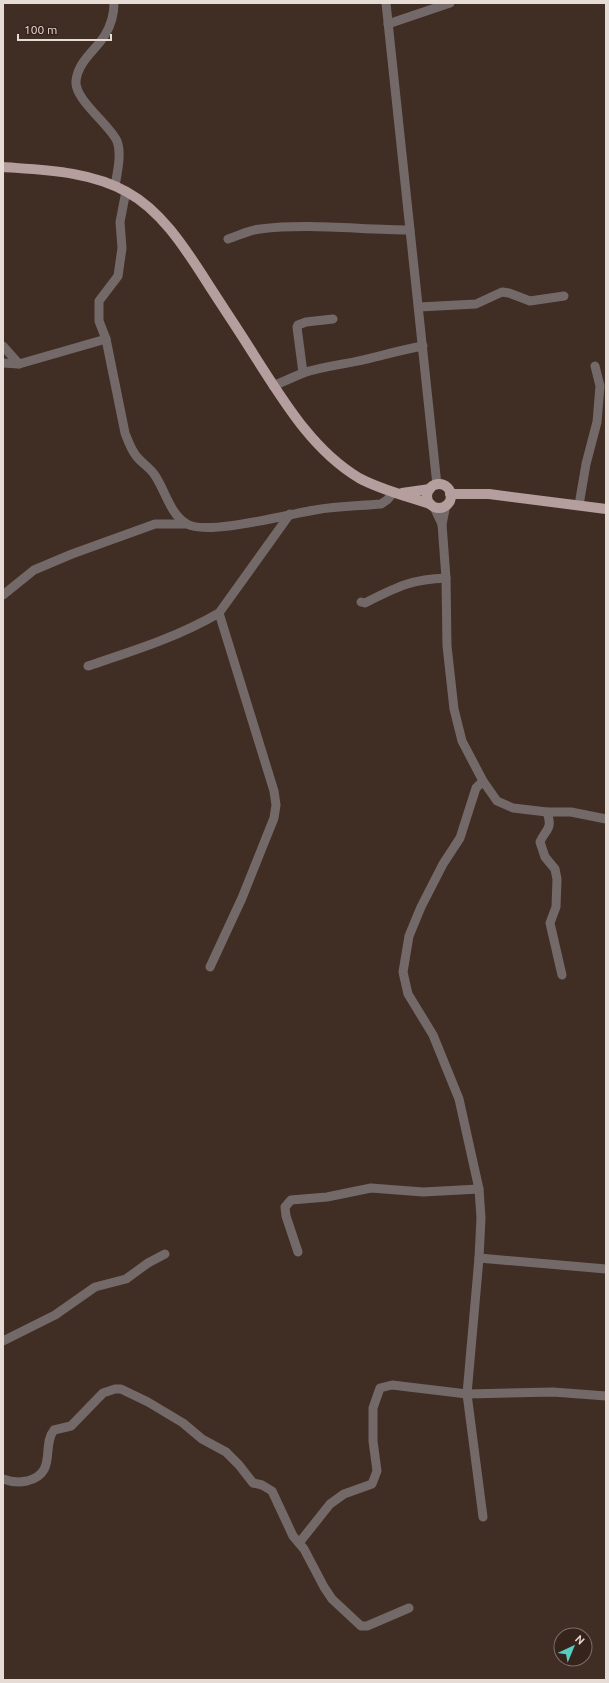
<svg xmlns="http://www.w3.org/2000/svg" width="609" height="1683" viewBox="0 0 609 1683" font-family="Ubuntu,sans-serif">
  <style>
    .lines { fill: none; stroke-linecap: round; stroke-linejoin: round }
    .minor { stroke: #746969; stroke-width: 9 }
    .major { stroke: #b59f9e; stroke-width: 10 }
  </style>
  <rect width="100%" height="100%" fill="#402e25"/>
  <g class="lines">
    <g class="minor">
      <path d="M114 3C114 15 111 25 105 35 96 50 78 61 76 81 74 99 109 124 117 141 122 154 117 173 115 186"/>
      <path d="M386 3 437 485"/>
      <path d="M388 24 450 3"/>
      <path d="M126 191 120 222 122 248 118 276 99 301V321L106 339 125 433C128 441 131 450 137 457 142 463 150 468 154 474 165 489 170 515 187 524 207 536 289 514 315 510 337 506 359 506 381 504L387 500 394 492"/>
      <path d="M228 239C238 236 249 230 260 229 309 223 361 230 410 230"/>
      <path d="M419 307 476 304 502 292 509 293 530 301 564 296"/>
      <path d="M3 346 19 364"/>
      <path d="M3 363 19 364 106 339"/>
      <path d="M303 373C327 365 351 364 375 357 391 353 406 349 423 346"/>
      <path d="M273 386 303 373 297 327 298 325 306 322 333 319"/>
      <path d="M579 505 586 464 597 422 600 386 595 366"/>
      <path d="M434 507 442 524 446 505"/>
      <path d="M442 524 446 578 447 646 454 709 462 741 483 781 476 788 460 838 443 864 421 907 409 936 403 972 408 994 433 1035 459 1099 479 1189 481 1218 479 1258 467 1394 483 1517"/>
      <path d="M3 595 34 570 72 554 155 524H185"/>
      <path d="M361 602 365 603C395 588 411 579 446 578"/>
      <path d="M88 666C133 651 178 637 219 613L290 514"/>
      <path d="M483 781 497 801 513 808 547 812H571L606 819"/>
      <path d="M547 812C553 830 546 828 540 842L545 857 555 869 557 879 556 907 550 923 562 975"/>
      <path d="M210 967 242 898 274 818 276 805 274 791 219 613"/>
      <path d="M298 1252 286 1216 285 1207 291 1200 327 1197 371 1188 423 1192 479 1189"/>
      <path d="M479 1258 606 1269"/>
      <path d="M3 1341 55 1315 95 1287 126 1279 148 1263 165 1254"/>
      <path d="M3 1479C11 1482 18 1483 27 1481 58 1473 41 1446 54 1430L71 1426 103 1393 115 1389H121L148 1402 183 1423 202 1439 226 1452 239 1465 253 1483 262 1485 272 1491 293 1536 304 1549 324 1587 332 1599 361 1626H367L409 1608"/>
      <path d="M299 1543 330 1504 344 1494 372 1484 377 1471 373 1441V1408L380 1388 392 1385 467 1394 553 1392 606 1396"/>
    </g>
    <g class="major">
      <path d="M3 167C44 170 90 171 127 192 160 210 183 245 203 276 220 303 238 329 254 355 283 400 312 450 359 478 381 490 407 496 430 504"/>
      <circle cx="439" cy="496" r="12"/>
      <path d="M402 493 430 489"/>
      <path d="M450 494H489L606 509"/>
    </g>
  </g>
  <rect width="609" height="1683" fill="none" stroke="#e7dbd6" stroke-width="8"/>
  <g transform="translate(573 1647) rotate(44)"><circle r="19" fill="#36241c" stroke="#7d6d66"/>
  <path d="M0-3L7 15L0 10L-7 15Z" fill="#59cebe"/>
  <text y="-6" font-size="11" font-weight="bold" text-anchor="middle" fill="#e7dbd6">N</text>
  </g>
  <path d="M18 34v6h93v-6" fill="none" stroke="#e7dbd6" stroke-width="2"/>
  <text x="24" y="34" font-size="12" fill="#e7dbd6" stroke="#36241c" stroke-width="3" paint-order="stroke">100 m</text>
</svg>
